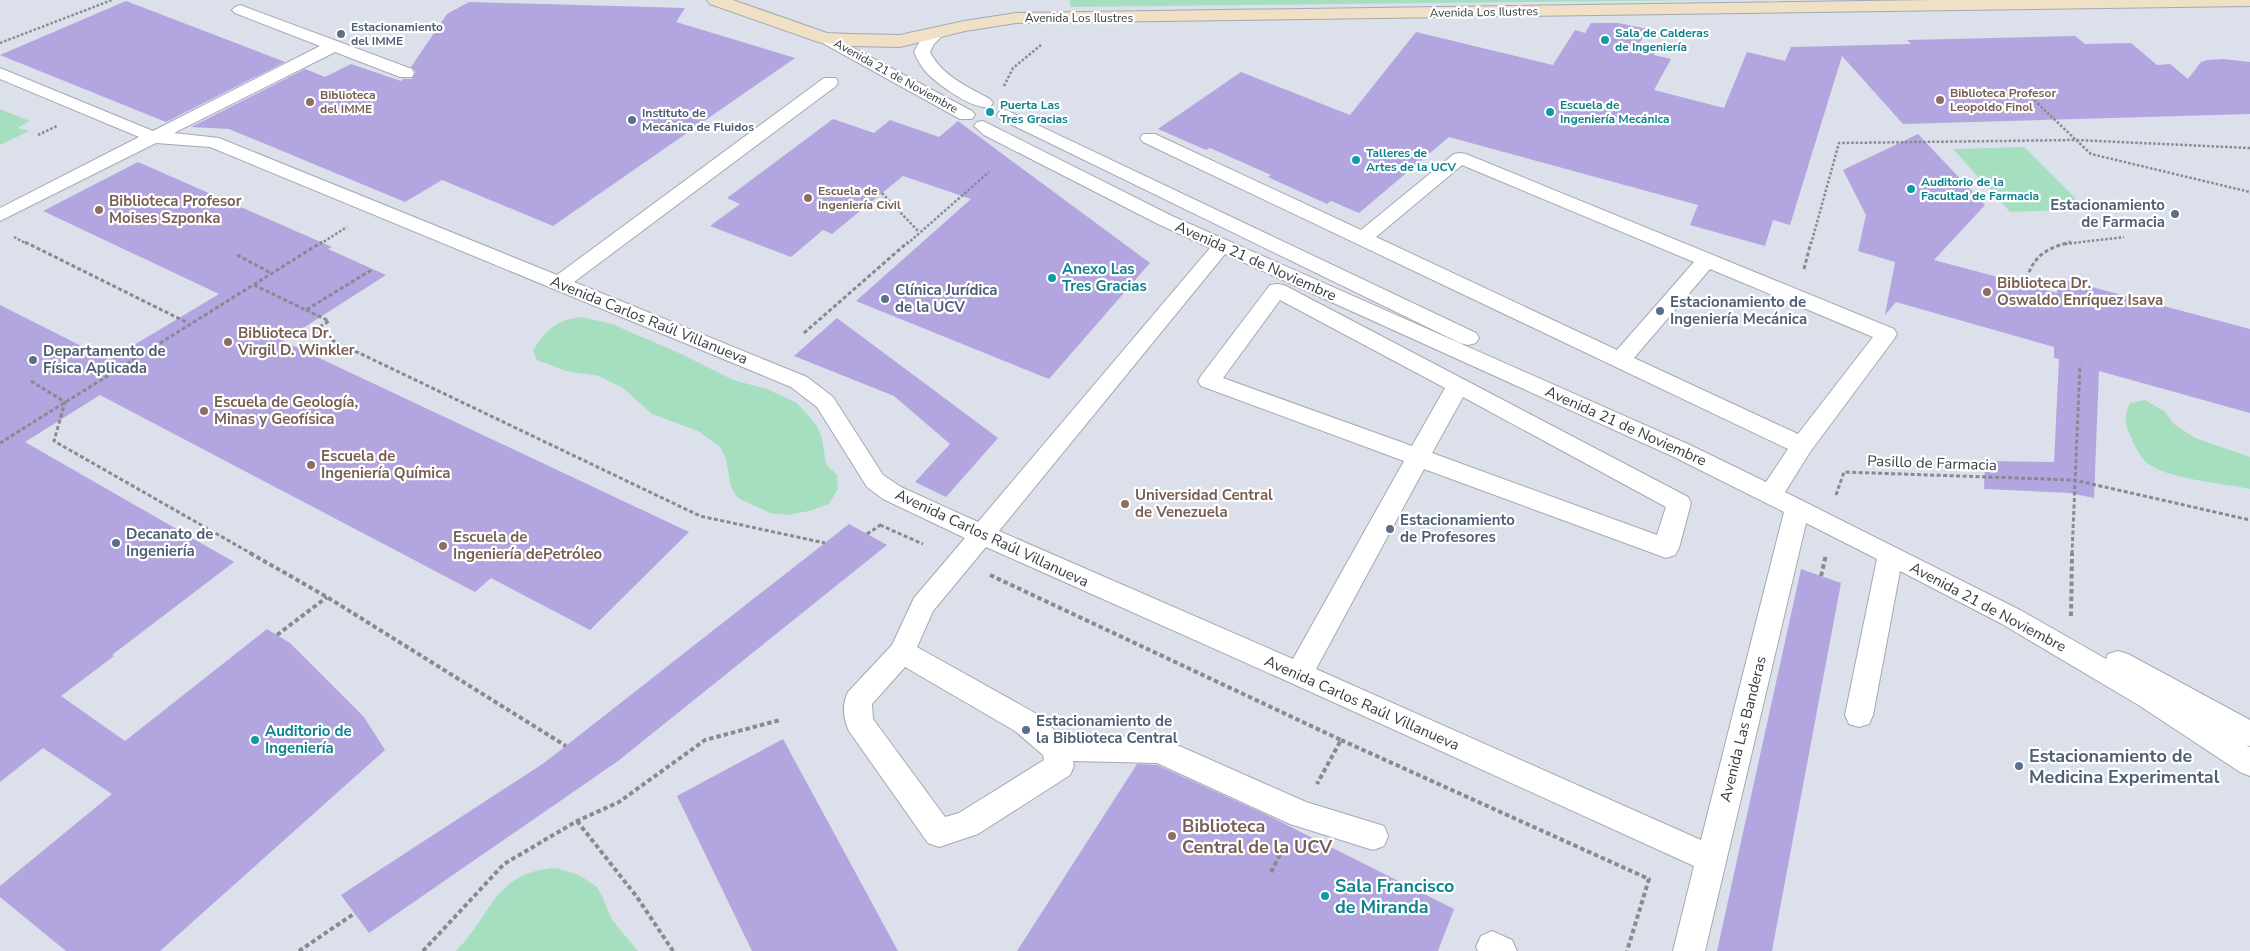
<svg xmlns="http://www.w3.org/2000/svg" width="2250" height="951" viewBox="0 0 2250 951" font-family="'Nunito Sans',sans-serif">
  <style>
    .green { fill: #a6dfc0 }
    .building { fill: #b3a5e0 }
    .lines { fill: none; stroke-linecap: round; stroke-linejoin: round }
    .lane-casing { stroke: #a4a9b3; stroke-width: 2 }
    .secondary-casing { stroke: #a4a9b3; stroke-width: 2 }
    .path-far2 { stroke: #878a92; stroke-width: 2.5; stroke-dasharray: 2.5 2; stroke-linecap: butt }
    .path-far1 { stroke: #878a92; stroke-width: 3; stroke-dasharray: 4 2.5; stroke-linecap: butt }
    .path { stroke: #878a92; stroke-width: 4; stroke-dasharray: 4.5 3; stroke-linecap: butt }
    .lane { fill: #fff; fill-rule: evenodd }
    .secondary { fill: #f0e0c5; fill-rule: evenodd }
    .service-dot { fill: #5c6f8a; stroke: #fff; stroke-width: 2 }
    .culture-dot { fill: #0f9aa8; stroke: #fff; stroke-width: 2 }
    .education-dot { fill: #8d6e63; stroke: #fff; stroke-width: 2 }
    .labels { text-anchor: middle; stroke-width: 4.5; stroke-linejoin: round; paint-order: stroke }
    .far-street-label { font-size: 12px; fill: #3a3c40; stroke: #fff }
    .far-service-label { font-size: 12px; font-weight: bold; fill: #4e5e75; stroke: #fff; text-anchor: start }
    .far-culture-label { font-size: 12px; font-weight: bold; fill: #0d838f; stroke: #fff; text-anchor: start }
    .far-education-label { font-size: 12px; font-weight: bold; fill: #785e54; stroke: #fff; text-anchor: start }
    .education-label { font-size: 15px; font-weight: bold; fill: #785e54; stroke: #fff; text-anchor: start }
    .service-label { font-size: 15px; font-weight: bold; fill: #4e5e75; stroke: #fff; text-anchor: start }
    .street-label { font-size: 15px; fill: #3a3c40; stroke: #fff }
    .culture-label { font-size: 15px; font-weight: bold; fill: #0d838f; stroke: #fff; text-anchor: start }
    .near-service-label { font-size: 18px; font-weight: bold; fill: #4e5e75; stroke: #fff; text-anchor: start }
    .near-education-label { font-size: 18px; font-weight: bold; fill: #785e54; stroke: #fff; text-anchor: start }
    .near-culture-label { font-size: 18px; font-weight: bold; fill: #0d838f; stroke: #fff; text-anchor: start }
  </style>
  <rect width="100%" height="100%" fill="#dbe0eb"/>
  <g class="green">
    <path d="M1070 0H1717L1070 7Z"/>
    <path d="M0 109 30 121 17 128 29 131 0 145Z"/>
    <path d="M2024 147 2086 209 2010 212 1953 149Z"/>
    <path d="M582 317 612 324 679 353 733 380 767 389 797 403 817 426 822 439 826 464 837 475 838 489 829 504 809 511 788 515 770 513 738 498 731 487 726 459 720 447 698 431 652 414 623 388 599 376 566 371 537 360 533 350C547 329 556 320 582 317Z"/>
    <path d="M2145 400 2164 411 2174 424 2195 438 2250 457V489C2224 483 2164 479 2146 462 2140 456 2135 447 2132 439 2125 426 2123 417 2130 403Z"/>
    <path d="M556 868 579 875 597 887 602 896 612 920 638 951H456C493 913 494 872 556 868Z"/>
  </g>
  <g class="building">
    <path d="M126 1 285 62 166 122 0 55Z"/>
    <path d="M469 2 685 8 676 22 795 58 553 226 442 180 405 202 229 129 191 127 305 69 325 77 351 64 401 81 403 79H412L416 72 411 67 447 14Z"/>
    <path d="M1591 23H1618L1648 29 1638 46 1656 50 1654 55 1671 59 1654 90 1724 108 1747 52 1785 61 1791 47 1911 44 1907 40 2075 36 2085 44 2131 43 2157 65 2170 64 2188 79 2201 62 2208 60 2223 59 2250 62V114L1903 124 1842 56 1790 225 1773 220 1765 246 1690 225 1698 205 1449 137 1359 213 1331 201 1327 204 1268 177 1271 175 1210 148 1206 150 1158 129 1241 72 1350 115 1416 32 1553 65 1575 30 1585 33Z"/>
    <path d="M833 119 874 133 890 120 939 137 958 121 1150 263 1049 379 856 301 971 199 903 176 832 234 823 230 791 257 710 226 740 204 727 198Z"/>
    <path d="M1918 134 1985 205 1934 260 2057 293 2058 278 2250 329V413L2099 371 2094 498 2070 493 1984 489 1985 461 2054 462 2059 359 2054 358V347L1896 302 1885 315 1895 262 1858 251 1866 215 1843 170Z"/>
    <path d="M138 162 332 247 328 249 386 275 283 341 689 532 590 630 491 578 475 592 100 395 25 442 234 562 112 655 114 656 61 696 125 741 267 629 290 643 364 717 385 750 160 951H66L0 897V886L112 794 43 748 0 782V305L109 360 219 294 43 211Z"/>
    <path d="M837 318 998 438 946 497 915 482 950 444 894 396 794 356Z"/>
    <path d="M849 524 887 545 618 761 369 933 341 895 544 763Z"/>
    <path d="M1801 569 1841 583 1772 951H1717Z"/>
    <path d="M783 739 898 951H752L677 796Z"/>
    <path d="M1137 764 1157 765 1265 814 1454 909 1438 951H1017Z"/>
  </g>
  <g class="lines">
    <g class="lane-casing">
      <g id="lane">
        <path d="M240 5 412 69 414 73 412 77H400L335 52 174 133 219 138 557 275 824 78H836L838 82 836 86 574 282 807 377 833 397 883 475 901 487 978 522 1210 248 1158 224 984 135 974 126 977 122 983 121 1172 216 1690 445 1766 482 1788 449 1143 142 1140 138 1143 134H1155L1361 230 1454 154 1460 153 1466 154 1894 329 1897 334 1894 339 1810 452 1785 492 2020 610 2106 659 2108 654 2118 651 2128 654 2250 720V746L2246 745 2250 747V776L2240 772 2140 706 2002 624 1900 571 1873 715 1869 724 1859 727 1849 724 1845 715 1877 559 1806 523 1705 951H1673L1694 866 1289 682 986 547 933 611 917 647 1035 713 1061 736 1159 737 1306 802 1384 826 1388 836 1384 846 1373 850 1290 824 1157 763 1073 761 1074 766 1070 775 978 834 939 847 928 843 849 731C843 718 842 704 848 692L892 645 914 598 965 538 883 499 867 487 817 407 791 387 210 147 156 143 0 221V208L139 137 0 79V68L153 131 320 46 235 13 232 10 235 7ZM1462 165 1694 262 1617 350 1376 237ZM1225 254 1674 457 1784 512 1701 840 1316 669 1424 469 1666 558 1675 555 1679 548 1691 503 1688 497 1284 285 1277 284 1270 285 1201 376 1198 381 1201 386 1404 461 1293 659 999 531ZM1710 269 1873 337 1798 434 1634 358ZM1280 300 1445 388 1412 446 1223 378ZM1463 397 1666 507 1657 535 1432 453ZM905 667 1015 731 1043 755 1044 760 959 813 945 817 873 719 872 704Z"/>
        <path d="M937 28 943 30 945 33 934 44 930 52C942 76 968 87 990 99L993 103 990 107C974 111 937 84 926 72 921 66 917 59 914 52 919 42 925 31 937 28Z"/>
        <path d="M825 33 972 111 975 115 972 119H960L819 41 817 38 819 35Z"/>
        <path d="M1006 110 1476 333 1479 338 1476 343 1468 345 1460 343 1000 119 997 115 1000 111Z"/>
        <path d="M1492 931 1512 940 1517 951H1478L1476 947 1481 936Z"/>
      </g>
    </g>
    <g class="secondary-casing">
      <path id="secondary" d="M707 0H733L827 33 851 34 900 35 964 21 1016 13 1933 0H2250V6L1016 23 965 31 900 47 851 46 818 42 710 4Z"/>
    </g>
    <g class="path-far2">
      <path d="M0 43 112 0"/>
      <path d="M1004 86 1013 68 1041 45"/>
      <path d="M2031 97 2076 140 2250 148"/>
      <path d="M38 135 57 126"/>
      <path d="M882 193 919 232"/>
      <path d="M14 237 27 244"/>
      <path d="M320 244 347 227"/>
      <path d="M907 244 989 172"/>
      <path d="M1811 244 1839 143 2076 140 2091 154 2250 192"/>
      <path d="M2065 244 2124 237"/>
    </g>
    <g class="path-far1">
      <path d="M25 242 188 323"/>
      <path d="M237 255 271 273"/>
      <path d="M1804 269 1811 242"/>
      <path d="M254 285 306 310 373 269"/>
      <path d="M2026 285C2030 258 2045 248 2071 242"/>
      <path d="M306 310 329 321 313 331 700 516 825 543"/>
      <path d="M804 333 908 242"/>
      <path d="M31 381 65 402 54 441 252 554"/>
      <path d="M0 443 322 242"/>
      <path d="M1836 495 1844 472 2074 480 2250 520"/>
      <path d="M880 525 923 544"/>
      <path d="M867 534 882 524"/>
      <path d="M2072 554 2080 365"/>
    </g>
    <g class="path">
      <path d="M250 553 327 597 566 746"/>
      <path d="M990 575 1341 740 1317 784"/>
      <path d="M1821 576 1826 555"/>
      <path d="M2071 616 2072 553"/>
      <path d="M277 635 327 597"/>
      <path d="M1341 740 1649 879 1627 951"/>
      <path d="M577 821 637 897 673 951"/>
      <path d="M1271 872 1285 845"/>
      <path d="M299 951 355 913"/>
      <path d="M423 951 504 864 577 821 619 802 705 740 780 720"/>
    </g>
    <use href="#lane" class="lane"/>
    <use href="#secondary" class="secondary"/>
  </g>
  <g class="service-dot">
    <circle cx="341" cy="34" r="5"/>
    <circle cx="632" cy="120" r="5"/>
    <circle cx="2175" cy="214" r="5"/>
    <circle cx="885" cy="299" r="5"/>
    <circle cx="1660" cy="311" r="5"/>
    <circle cx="33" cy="360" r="5"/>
    <circle cx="1390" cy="529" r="5"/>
    <circle cx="116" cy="543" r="5"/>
    <circle cx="1026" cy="730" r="5"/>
    <circle cx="2019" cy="766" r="5"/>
  </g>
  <g class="culture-dot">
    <circle cx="1605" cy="40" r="5"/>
    <circle cx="990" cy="112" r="5"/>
    <circle cx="1550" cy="112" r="5"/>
    <circle cx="1356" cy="160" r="5"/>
    <circle cx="1911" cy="189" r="5"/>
    <circle cx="1052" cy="278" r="5"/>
    <circle cx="255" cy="740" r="5"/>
    <circle cx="1325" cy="896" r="5"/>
  </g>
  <g class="education-dot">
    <circle cx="1940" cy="100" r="5"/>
    <circle cx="310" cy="102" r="5"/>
    <circle cx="808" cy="198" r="5"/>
    <circle cx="99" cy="210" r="5"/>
    <circle cx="1987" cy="292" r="5"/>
    <circle cx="228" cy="342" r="5"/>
    <circle cx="204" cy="411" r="5"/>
    <circle cx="311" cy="465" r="5"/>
    <circle cx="1125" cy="504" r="5"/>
    <circle cx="443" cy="546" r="5"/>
    <circle cx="1172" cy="836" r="5"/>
  </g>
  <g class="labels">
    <g class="far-street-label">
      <text transform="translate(1484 12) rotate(-1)" y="4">Avenida Los Ilustres</text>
      <text x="1079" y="22">Avenida Los Ilustres</text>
      <text transform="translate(896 76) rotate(29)" y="4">Avenida 21 de Noviembre</text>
    </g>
    <g class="far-service-label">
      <text x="351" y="31">Estacionamiento<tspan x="351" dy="14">del IMME</tspan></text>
      <text x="642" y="117">Instituto de<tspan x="642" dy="14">Mecánica de Fluidos</tspan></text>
    </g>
    <g class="far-culture-label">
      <text x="1615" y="37">Sala de Calderas<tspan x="1615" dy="14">de Ingeniería</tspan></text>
      <text x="1000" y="109">Puerta Las<tspan x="1000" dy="14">Tres Gracias</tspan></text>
      <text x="1560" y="109">Escuela de<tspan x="1560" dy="14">Ingeniería Mecánica</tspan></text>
      <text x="1366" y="157">Talleres de<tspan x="1366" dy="14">Artes de la UCV</tspan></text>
      <text x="1921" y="186">Auditorio de la<tspan x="1921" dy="14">Facultad de Farmacia</tspan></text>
    </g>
    <g class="far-education-label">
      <text x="1950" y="97">Biblioteca Profesor<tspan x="1950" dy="14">Leopoldo Finol</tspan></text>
      <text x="320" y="99">Biblioteca<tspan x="320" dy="14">del IMME</tspan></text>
      <text x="818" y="195">Escuela de<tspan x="818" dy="14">Ingeniería Civil</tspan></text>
    </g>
    <g class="education-label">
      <text x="109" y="206">Biblioteca Profesor<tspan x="109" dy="17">Moises Szponka</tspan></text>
      <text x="1997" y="288">Biblioteca Dr.<tspan x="1997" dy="17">Oswaldo Enríquez Isava</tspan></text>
      <text x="238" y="338">Biblioteca Dr.<tspan x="238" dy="17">Virgil D. Winkler</tspan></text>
      <text x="214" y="407">Escuela de Geología,<tspan x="214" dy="17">Minas y Geofísica</tspan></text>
      <text x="321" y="461">Escuela de<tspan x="321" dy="17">Ingeniería Química</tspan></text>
      <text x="1135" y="500">Universidad Central<tspan x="1135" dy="17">de Venezuela</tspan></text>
      <text x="453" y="542">Escuela de<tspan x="453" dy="17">Ingeniería dePetróleo</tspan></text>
    </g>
    <g class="service-label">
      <text x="2165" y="210" text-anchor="end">Estacionamiento<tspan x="2165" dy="17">de Farmacia</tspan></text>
      <text x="895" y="295">Clínica Jurídica<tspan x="895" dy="17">de la UCV</tspan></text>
      <text x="1670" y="307">Estacionamiento de<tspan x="1670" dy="17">Ingeniería Mecánica</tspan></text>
      <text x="43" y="356">Departamento de<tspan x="43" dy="17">Física Aplicada</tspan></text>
      <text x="1400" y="525">Estacionamiento<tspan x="1400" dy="17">de Profesores</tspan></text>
      <text x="126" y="539">Decanato de<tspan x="126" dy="17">Ingeniería</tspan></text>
      <text x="1036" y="726">Estacionamiento de<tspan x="1036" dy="17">la Biblioteca Central</tspan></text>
    </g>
    <g class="street-label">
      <text transform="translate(1256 261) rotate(24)" y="5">Avenida 21 de Noviembre</text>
      <text transform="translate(649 320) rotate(22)" y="5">Avenida Carlos Raúl Villanueva</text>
      <text transform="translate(1626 426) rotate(24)" y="5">Avenida 21 de Noviembre</text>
      <text transform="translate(1932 463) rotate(2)" y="5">Pasillo de Farmacia</text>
      <text transform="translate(992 538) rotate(25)" y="5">Avenida Carlos Raúl Villanueva</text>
      <text transform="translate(1988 607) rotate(28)" y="5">Avenida 21 de Noviembre</text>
      <text transform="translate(1362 703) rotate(24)" y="5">Avenida Carlos Raúl Villanueva</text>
      <text transform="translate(1743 729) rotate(-76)" y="5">Avenida Las Banderas</text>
    </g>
    <g class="culture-label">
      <text x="1062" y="274">Anexo Las<tspan x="1062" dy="17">Tres Gracias</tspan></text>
      <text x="265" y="736">Auditorio de<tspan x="265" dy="17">Ingeniería</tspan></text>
    </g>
    <g class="near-service-label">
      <text x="2029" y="762">Estacionamiento de<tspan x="2029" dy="21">Medicina Experimental</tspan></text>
    </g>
    <g class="near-education-label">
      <text x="1182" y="832">Biblioteca<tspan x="1182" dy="21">Central de la UCV</tspan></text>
    </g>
    <g class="near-culture-label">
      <text x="1335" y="892">Sala Francisco<tspan x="1335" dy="21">de Miranda</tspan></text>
    </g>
  </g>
</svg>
